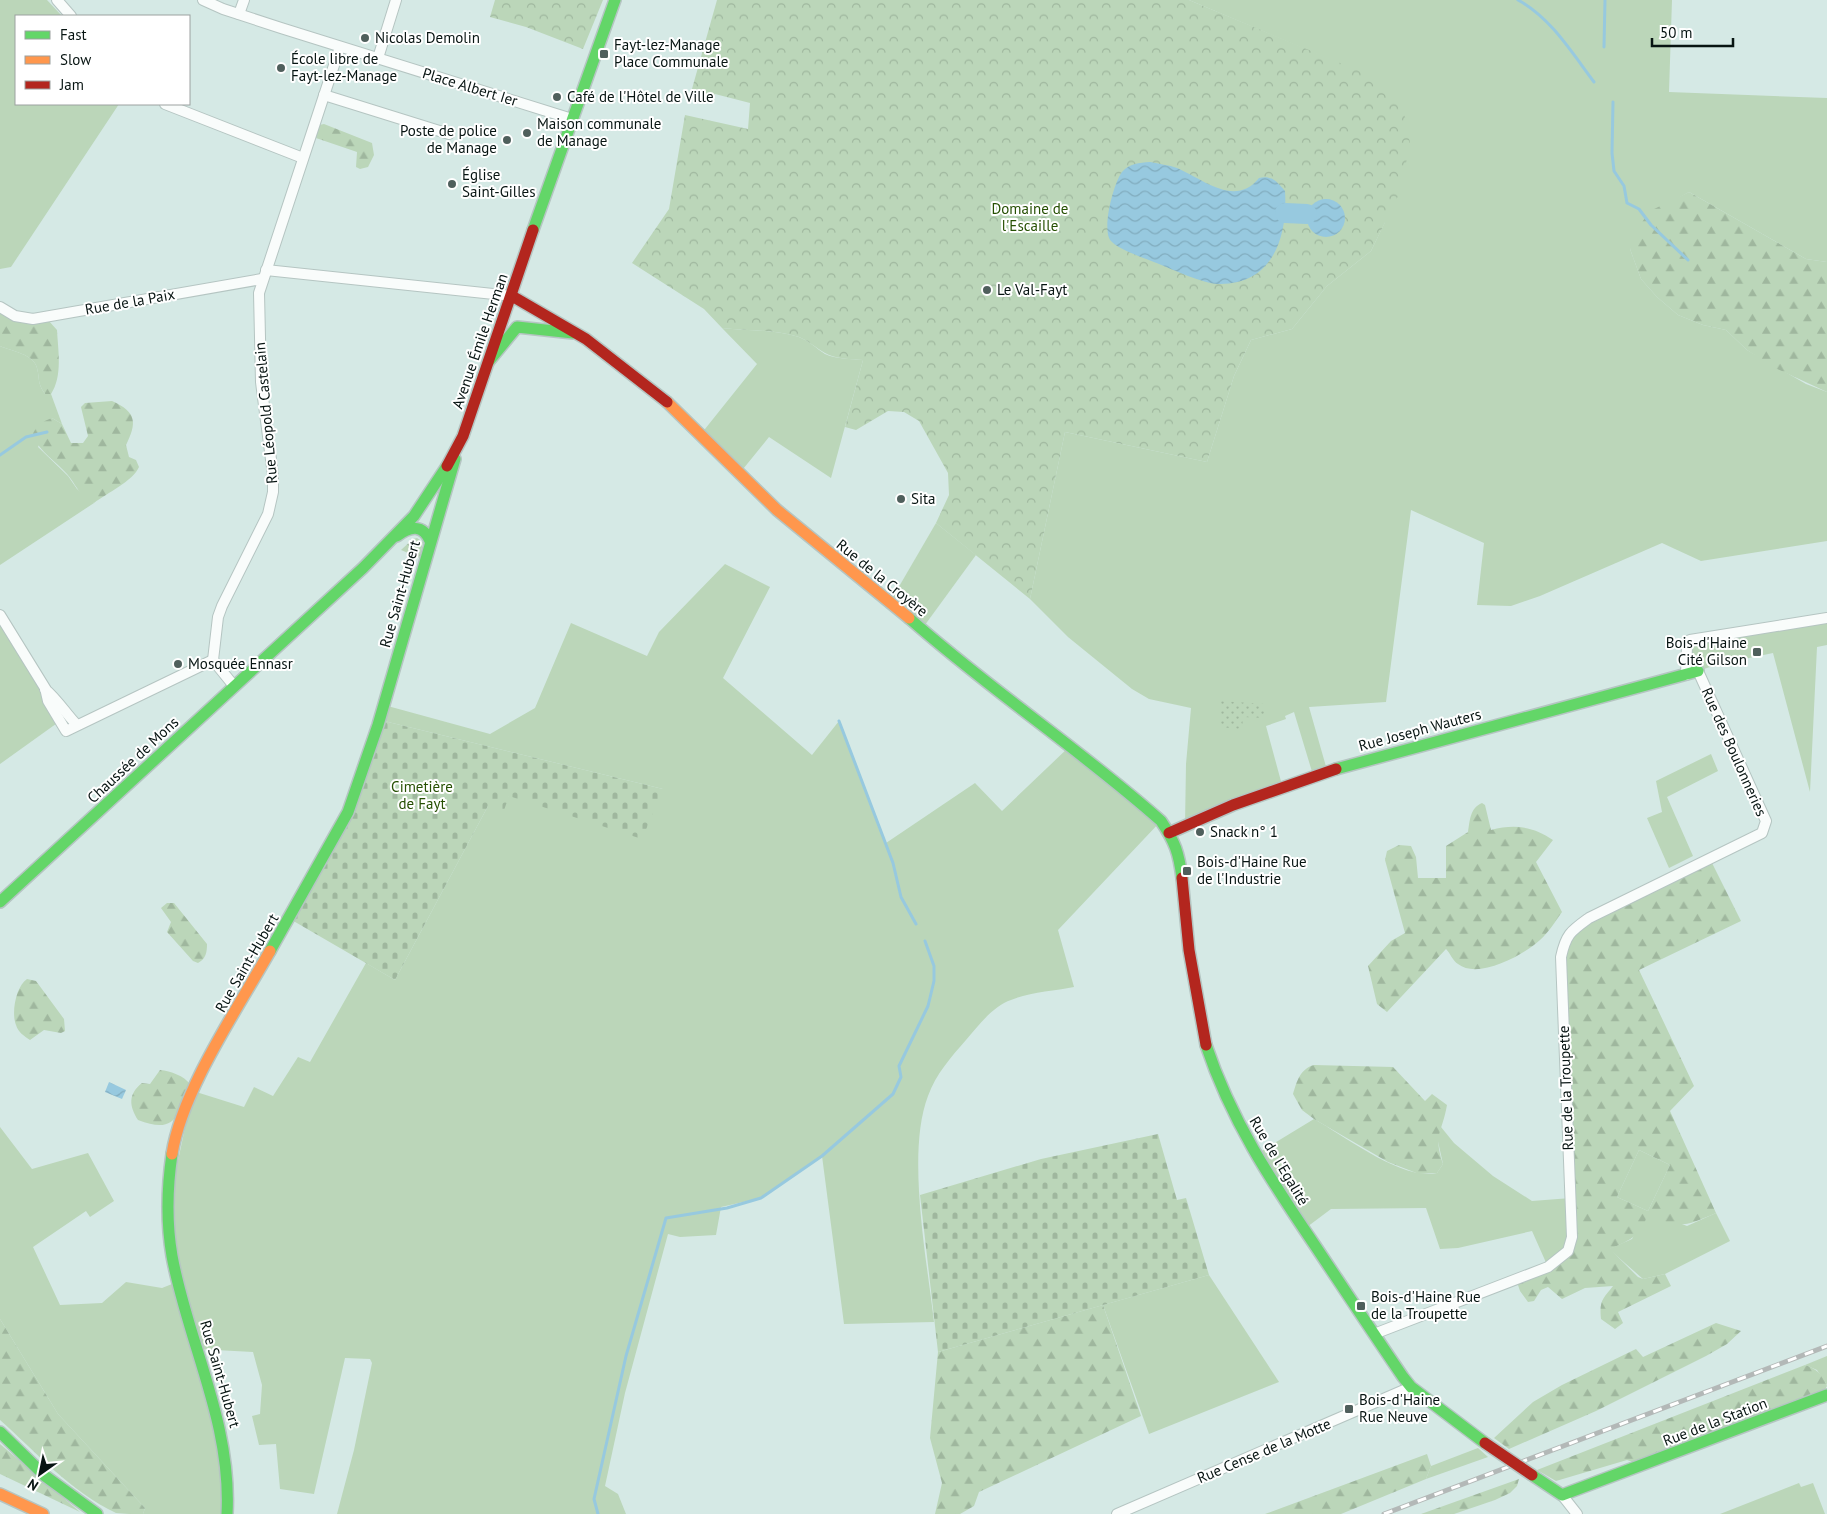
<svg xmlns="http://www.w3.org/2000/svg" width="1827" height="1514" viewBox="0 0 1827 1514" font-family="'PT Sans',sans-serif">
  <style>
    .grass { fill: #bbd6b9 }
    .forest { fill: url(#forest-firs); fill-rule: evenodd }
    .cemetery { fill: url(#cemetery-stones) }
    .park { fill: url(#park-crowns) }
    .garden { fill: url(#garden-dots) }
    .water { fill: url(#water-waves) }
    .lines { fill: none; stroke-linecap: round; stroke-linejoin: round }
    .stream { stroke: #97c9df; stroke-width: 3 }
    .river { stroke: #97c9df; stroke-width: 20 }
    .street-casing { stroke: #b5c5c2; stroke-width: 12 }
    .fast-casing { stroke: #b5c5c2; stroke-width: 14 }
    .slow-casing { stroke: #b5c5c2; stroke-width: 14 }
    .jam-casing { stroke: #b5c5c2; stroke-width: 14 }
    .street { stroke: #f9fcfb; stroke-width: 10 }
    .fast { stroke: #63d668; stroke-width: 11 }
    .slow { stroke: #ff974d; stroke-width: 11 }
    .jam { stroke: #b3261e; stroke-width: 11 }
    .rail-casing { stroke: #b3b8b7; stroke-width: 5 }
    .rail { stroke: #fff; stroke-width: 3; stroke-dasharray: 9; stroke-linecap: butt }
    .jam-bridge-casing { stroke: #b5c5c2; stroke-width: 14; stroke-linecap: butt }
    .jam-bridge { stroke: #b3261e; stroke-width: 11 }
    .poi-dot { fill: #4f5f5c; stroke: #fff; stroke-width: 2 }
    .labels { text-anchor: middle; stroke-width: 4; stroke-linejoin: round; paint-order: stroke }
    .poi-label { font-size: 15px; fill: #071412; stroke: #fff; text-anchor: start }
    .street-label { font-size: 15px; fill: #071412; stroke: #fff }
    .park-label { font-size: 15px; fill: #265003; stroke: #fff }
  </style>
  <defs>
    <pattern id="forest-firs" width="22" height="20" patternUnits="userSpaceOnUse" patternTransform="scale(1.25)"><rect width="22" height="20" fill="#bbd6b9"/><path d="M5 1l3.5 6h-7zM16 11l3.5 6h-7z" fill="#9fb79e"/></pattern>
    <pattern id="cemetery-stones" width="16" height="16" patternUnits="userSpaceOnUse" patternTransform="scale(1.25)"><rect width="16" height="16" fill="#bbd6b9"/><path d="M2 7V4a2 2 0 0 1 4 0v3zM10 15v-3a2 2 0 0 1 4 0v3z" fill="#9fb79e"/></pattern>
    <pattern id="park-crowns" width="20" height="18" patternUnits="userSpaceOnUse" patternTransform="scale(1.25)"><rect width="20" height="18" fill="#bbd6b9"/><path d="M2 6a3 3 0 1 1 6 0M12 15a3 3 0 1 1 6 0" fill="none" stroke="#9fb79e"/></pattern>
    <pattern id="garden-dots" width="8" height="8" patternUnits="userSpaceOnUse" patternTransform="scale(1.25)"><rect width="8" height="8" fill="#bbd6b9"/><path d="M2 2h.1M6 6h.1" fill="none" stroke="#9fb79e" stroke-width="1.8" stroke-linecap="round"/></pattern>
    <pattern id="water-waves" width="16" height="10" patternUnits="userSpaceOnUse" patternTransform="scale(1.25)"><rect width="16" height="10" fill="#97c9df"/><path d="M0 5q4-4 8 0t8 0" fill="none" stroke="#81acbe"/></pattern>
  </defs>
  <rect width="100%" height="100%" fill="#d5e9e5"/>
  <g class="grass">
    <path d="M0 0H47L62 16H16V104H119L11 267 0 269Z"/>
    <path d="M1189 0H1672L1669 92 1827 98V262L1806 259 1689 192 1680 197 1630 249 1641 279 1657 297 1678 315 1703 325 1726 330 1747 350 1806 384 1827 392V541L1701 561 1662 543 1540 596 1511 606 1477 605 1484 543 1411 510 1386 702 1309 707 1327 770 1313 775 1294 712 1285 716 1286 719 1266 726 1282 785 1185 825 1186 764 1191 708 1149 699 1132 689 1068 637 1030 599 1065 432 1207 462 1234 376 1251 340 1292 329 1327 286 1371 251 1385 222 1381 81Z"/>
    <path d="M722 328C748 331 773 329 799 337 809 341 816 348 825 354 836 359 851 359 863 360L831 478 769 437 739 474 701 434 757 364Z"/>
    <path d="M0 346C11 351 34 354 37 368 40 380 37 382 45 394H51L62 424 52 418 38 447 68 476 77 489 94 503 0 565Z"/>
    <path d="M936 523 976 555 922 629 890 602Z"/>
    <path d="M725 564 770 587 723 678 812 755 839 721 886 843 975 783 1002 811 1070 746 1161 821 1058 930 1074 987C1054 991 1030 992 1011 1000 993 1006 978 1026 966 1040 951 1057 936 1074 928 1096 906 1153 927 1260 934 1322L844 1324 822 1156 761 1198 721 1207 716 1235 680 1237 668 1234 625 1393 605 1486 618 1494 626 1514H337L354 1450 372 1363 370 1359 345 1358 314 1494 280 1489 276 1444 259 1445 252 1416 260 1414 262 1385 253 1352 197 1349 211 1395 227 1514H143L145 1508 58 1414 0 1319V1127L32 1169 88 1153 114 1201 90 1217 86 1211 33 1247 60 1305 102 1303 126 1282 162 1288 177 1282 166 1216 193 1091 244 1107 254 1087 273 1096 298 1057 310 1062 366 963 395 980 488 806 509 796 663 789 380 720 384 705 490 734 535 708 571 623 647 656 659 632Z"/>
    <path d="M0 609 67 716 0 764Z"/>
    <path d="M1827 618V645L1817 647 1810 792 1773 653 1716 665 1686 675 1687 645Z"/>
    <path d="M1711 754 1718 771 1667 797 1693 856 1669 868 1647 818 1662 812 1656 781Z"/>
    <path d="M1314 1119C1345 1136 1402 1181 1437 1173L1443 1164 1437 1137 1441 1127 1454 1143 1493 1176 1532 1201 1571 1198 1568 1251 1548 1267 1532 1231 1458 1248 1440 1249 1426 1208 1331 1209 1303 1230 1255 1155Z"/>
    <path d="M1639 1150 1670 1165 1648 1211 1687 1226 1716 1213 1730 1241 1665 1274 1643 1279 1609 1249 1632 1239 1648 1211 1617 1197Z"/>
    <path d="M1209 1275 1279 1382 1149 1434 1103 1305Z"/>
    <path d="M1827 1356V1385L1817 1370 1805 1365Z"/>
    <path d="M1478 1448 1488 1457 1426 1479 1431 1466Z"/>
    <path d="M1799 1483 1801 1487 1813 1483 1825 1514H1720Z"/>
  </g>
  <g class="forest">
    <path d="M324 124 372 143 374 155 368 167 360 169 356 167 357 152 316 138 319 125Z"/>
    <path d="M1689 192 1806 259 1827 262V392L1773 367 1747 350 1726 330 1703 325 1678 315 1657 297 1641 279 1630 249 1635 232 1650 211Z"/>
    <path d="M0 307 48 320 57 330C58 350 63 376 51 394H45C37 382 40 380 37 368 34 354 11 351 0 346Z"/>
    <path d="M112 401C137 412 137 423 126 445L129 457 136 460 139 467C133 481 107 493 94 503 80 498 76 484 67 474 55 461 41 452 32 436 36 426 41 422 52 418L62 424 71 443H83L88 436 81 407 85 403Z"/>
    <path d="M1482 803 1485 805 1491 830C1514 824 1533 826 1553 840L1536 862 1562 912C1555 922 1548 933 1540 940 1524 955 1478 980 1458 964 1453 961 1450 953 1446 949L1387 1012 1377 1004 1368 966 1391 941 1405 933 1385 860 1387 851 1399 845 1411 846 1416 857 1418 878H1446V846L1468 832C1470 820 1470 808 1482 803Z"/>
    <path d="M1710 859 1741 921 1639 970 1694 1086 1670 1111 1716 1213C1688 1225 1675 1232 1648 1212 1642 1236 1632 1239 1610 1249L1638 1277 1643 1279 1665 1274 1671 1286 1618 1312 1623 1323 1615 1329 1601 1319C1599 1300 1603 1299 1613 1286L1585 1288 1562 1299 1548 1287 1541 1290 1534 1301 1528 1302 1520 1291 1516 1279 1568 1251 1561 957 1571 931ZM1639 1150 1670 1165 1648 1211 1617 1197Z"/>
    <path d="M167 903H174L207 944C207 952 206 959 198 963L193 961 167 932 171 922 161 908Z"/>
    <path d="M27 979 36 981 64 1019 65 1031 61 1033 44 1030 30 1040C24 1036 18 1032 16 1025 11 1013 16 986 27 979Z"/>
    <path d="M1314 1065 1393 1067 1425 1101 1432 1094 1447 1105C1442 1134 1433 1133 1443 1164L1437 1173 1419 1174 1388 1162 1314 1119 1302 1110 1293 1094C1297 1081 1300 1069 1314 1065Z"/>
    <path d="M160 1070C171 1071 184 1076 190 1084 179 1115 176 1135 138 1120 129 1106 128 1094 142 1083L150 1084Z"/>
    <path d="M1103 1305 1141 1416 979 1492 974 1506 960 1514H935L942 1483 930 1438 938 1352Z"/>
    <path d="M0 1319 58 1414 145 1508 143 1514C135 1514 123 1514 116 1513 71 1492 36 1452 0 1420Z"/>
    <path d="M1716 1323 1741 1331 1727 1344 1706 1356 1596 1411 1509 1449 1494 1438 1533 1402 1562 1385 1636 1349 1643 1357Z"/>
    <path d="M1805 1365C1816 1369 1823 1374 1827 1386L1821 1397 1644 1466 1627 1460 1556 1481 1537 1470Z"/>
    <path d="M0 1444 80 1512 0 1474Z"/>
    <path d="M1427 1454 1431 1466 1426 1479 1341 1514H1265Z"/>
    <path d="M1519 1479 1517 1486 1510 1493 1495 1500 1454 1514H1421Z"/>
  </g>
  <g class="cemetery">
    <path d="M380 720 663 789 642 839 509 796 503 813 488 806 395 980 290 919 338 833Z"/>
    <path d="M1158 1134 1177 1200 1186 1198 1209 1275 938 1352 920 1195 1041 1159Z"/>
  </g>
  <g class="park">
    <path d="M495 0H603L583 49 526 27 490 17Z"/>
    <path d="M717 0H1189L1381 80 1396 95 1407 122 1410 144 1400 192 1371 251 1327 286 1292 329 1251 340 1234 376 1207 462 1065 432 1030 599 936 523 949 495 948 473 919 421 904 412 888 411 856 430 845 427 863 360C851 359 835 359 825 353 816 348 809 341 799 337 773 329 748 331 722 328L704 309 632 263 669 209 685 115 748 129 750 103 715 94 712 101 690 96Z"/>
    <path d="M413 539 417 538 423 542 420 558 401 550Z"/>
  </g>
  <path class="garden" d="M1220 701 1265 704V718L1243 717 1242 729 1219 727Z"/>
  <g class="water">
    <path d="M1150 162C1159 164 1169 165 1177 168 1203 179 1235 208 1259 178 1272 175 1277 182 1285 191 1288 238 1272 286 1217 284 1205 284 1171 269 1159 264 1147 259 1119 250 1111 241 1101 230 1114 182 1122 172 1130 163 1139 163 1150 162Z"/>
    <circle cx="1326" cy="218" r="19"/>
    <path d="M109 1082 126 1090 122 1099 105 1092Z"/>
  </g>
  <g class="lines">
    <g class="stream">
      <path d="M1518 0C1551 18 1572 53 1594 82"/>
      <path d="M1604 47 1605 0"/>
      <path d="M1613 102 1612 153 1614 171 1624 186 1627 203 1639 209 1651 225 1688 260"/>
      <path d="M0 455 26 437 47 432"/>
      <path d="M839 721 893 863 901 897 916 924"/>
      <path d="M598 1514 594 1499 626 1356 666 1218 727 1208 761 1198 822 1156 893 1094 901 1077 899 1066 928 1006 934 981V966L925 941"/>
    </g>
    <path class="river" d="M1285 213 1307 214"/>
    <g class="street-casing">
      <g id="street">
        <path d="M57 0 71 16"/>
        <path d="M203 0 223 9 281 28 572 119"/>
        <path d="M239 14 244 0"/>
        <path d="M378 58 396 0"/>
        <path d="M324 95 449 134"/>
        <path d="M165 104 303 158"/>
        <path d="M266 270 512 296"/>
        <path d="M0 307 15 316 33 319 262 279"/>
        <path d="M0 615 45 688 48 701 66 731 213 660"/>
        <path d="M1686 675 1687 645 1690 640 1827 618"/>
        <path d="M234 686 213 660 218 617 222 606 268 514 273 492V475L261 382 259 293 340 47"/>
        <path d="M45 689C58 700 66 714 77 725"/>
        <path d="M1374 1334 1548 1267 1568 1251 1572 1237 1561 957C1566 934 1571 931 1589 918L1762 833 1766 821 1698 671"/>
        <path d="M1562 1495 1577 1514"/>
        <path d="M1117 1514 1411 1387"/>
      </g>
    </g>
    <g class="fast-casing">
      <g id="fast">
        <path d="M533 230 615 0"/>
        <path d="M489 361 517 327 573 333"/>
        <path d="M397 536C410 526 423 524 430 541"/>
        <path d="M909 618C990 690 1080 749 1161 821 1175 842 1179 853 1182 878"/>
        <path d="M1336 769 1698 671"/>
        <path d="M0 902 363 568 414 516 447 466"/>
        <path d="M270 951 348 812 378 725 455 459"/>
        <path d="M1206 1045C1231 1120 1270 1179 1314 1244 1344 1289 1373 1333 1403 1377L1411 1387 1485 1443"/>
        <path d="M172 1154C167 1188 166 1221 172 1256 188 1343 232 1423 227 1514"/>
        <path d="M0 1432 45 1476 97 1514"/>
        <path d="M1532 1475 1562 1495 1827 1395"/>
      </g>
    </g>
    <g class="slow-casing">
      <g id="slow">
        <path d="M667 402 777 510 909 618"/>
        <path d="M172 1154C182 1090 238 1008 270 951"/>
        <path d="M0 1494 43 1514"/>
      </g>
    </g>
    <g class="jam-casing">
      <g id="jam">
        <path d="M512 296 586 339 667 402"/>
        <path d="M447 466 463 436 533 230"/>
        <path d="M1169 833 1233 805 1336 769"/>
        <path d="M1182 878 1189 950 1206 1045"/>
      </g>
    </g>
    <use href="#street" class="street"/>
    <use href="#fast" class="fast"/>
    <use href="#slow" class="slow"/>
    <use href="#jam" class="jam"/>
    <g class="rail-casing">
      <path id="rail" d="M1384 1514 1827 1346"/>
    </g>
    <use href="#rail" class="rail"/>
    <g class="jam-bridge-casing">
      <path id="jam-bridge" d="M1485 1443 1532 1475"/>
    </g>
    <use href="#jam-bridge" class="jam-bridge"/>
  </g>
  <g class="poi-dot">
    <circle cx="365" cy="38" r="5"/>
    <rect x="599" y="49" width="10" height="10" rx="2.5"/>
    <circle cx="281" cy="68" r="5"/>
    <circle cx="557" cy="97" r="5"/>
    <circle cx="527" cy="133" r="5"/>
    <circle cx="507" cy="140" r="5"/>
    <circle cx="452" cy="184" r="5"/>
    <circle cx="987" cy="290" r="5"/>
    <circle cx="901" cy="499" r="5"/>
    <rect x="1752" y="647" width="10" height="10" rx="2.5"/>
    <circle cx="178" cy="664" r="5"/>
    <circle cx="1200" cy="832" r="5"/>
    <rect x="1182" y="866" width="10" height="10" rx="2.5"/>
    <rect x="1356" y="1301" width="10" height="10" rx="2.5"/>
    <rect x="1344" y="1404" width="10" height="10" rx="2.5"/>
  </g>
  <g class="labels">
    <g class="poi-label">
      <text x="375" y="43">Nicolas Demolin</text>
      <text x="614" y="50">Fayt-lez-Manage<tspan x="614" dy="17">Place Communale</tspan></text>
      <text x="291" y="64">École libre de<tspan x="291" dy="17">Fayt-lez-Manage</tspan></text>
      <text x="567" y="102">Café de l'Hôtel de Ville</text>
      <text x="537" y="129">Maison communale<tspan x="537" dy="17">de Manage</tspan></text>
      <text x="497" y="136" text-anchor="end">Poste de police<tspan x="497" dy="17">de Manage</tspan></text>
      <text x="462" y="180">Église<tspan x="462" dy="17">Saint-Gilles</tspan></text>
      <text x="997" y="295">Le Val-Fayt</text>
      <text x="911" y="504">Sita</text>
      <text x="1747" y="648" text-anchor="end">Bois-d'Haine<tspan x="1747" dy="17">Cité Gilson</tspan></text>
      <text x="188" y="669">Mosquée Ennasr</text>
      <text x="1210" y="837">Snack n° 1</text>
      <text x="1197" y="867">Bois-d'Haine Rue<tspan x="1197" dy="17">de l'Industrie</tspan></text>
      <text x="1371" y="1302">Bois-d'Haine Rue<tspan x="1371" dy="17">de la Troupette</tspan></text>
      <text x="1359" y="1405">Bois-d'Haine<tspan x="1359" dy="17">Rue Neuve</tspan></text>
    </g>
    <g class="street-label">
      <text transform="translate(470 87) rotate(17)" y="5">Place Albert Ier</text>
      <text transform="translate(130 302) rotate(-10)" y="5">Rue de la Paix</text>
      <text transform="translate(480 341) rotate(-71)" y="5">Avenue Émile Herman</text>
      <text transform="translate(266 413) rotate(-95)" y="5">Rue Léopold Castelain</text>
      <text transform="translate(882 578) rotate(39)" y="5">Rue de la Croyère</text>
      <text transform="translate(400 594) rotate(-74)" y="5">Rue Saint-Hubert</text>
      <text transform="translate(1420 730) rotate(-15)" y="5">Rue Joseph Wauters</text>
      <text transform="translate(1734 752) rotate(66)" y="5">Rue des Boulonneries</text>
      <text transform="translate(133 760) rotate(-43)" y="5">Chaussée de Mons</text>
      <text transform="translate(247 963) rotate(-60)" y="5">Rue Saint-Hubert</text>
      <text transform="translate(1566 1088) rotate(-92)" y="5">Rue de la Troupette</text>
      <text transform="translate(1279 1161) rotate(59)" y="5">Rue de l'Egalité</text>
      <text transform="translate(220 1374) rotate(74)" y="5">Rue Saint-Hubert</text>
      <text transform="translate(1715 1422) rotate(-21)" y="5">Rue de la Station</text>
      <text transform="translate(1264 1451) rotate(-23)" y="5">Rue Cense de la Motte</text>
    </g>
    <g class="park-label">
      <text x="1030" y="214">Domaine de<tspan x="1030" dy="17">l'Escaille</tspan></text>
      <text x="422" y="792">Cimetière<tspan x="422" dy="17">de Fayt</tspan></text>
    </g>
  </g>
  <rect x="15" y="15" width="175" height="90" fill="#ffffff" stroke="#9ca1a0"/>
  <rect x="25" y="31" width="25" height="8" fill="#63d668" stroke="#9ca1a0"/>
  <text x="60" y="40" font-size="15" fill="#071412">Fast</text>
  <rect x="25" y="56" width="25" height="8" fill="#ff974d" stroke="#9ca1a0"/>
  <text x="60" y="65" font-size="15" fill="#071412">Slow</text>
  <rect x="25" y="81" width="25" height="8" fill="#b3261e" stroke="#9ca1a0"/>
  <text x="60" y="90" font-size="15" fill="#071412">Jam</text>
  <g transform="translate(40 1474) rotate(213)" stroke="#ffffff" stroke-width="4" paint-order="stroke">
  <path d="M0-4L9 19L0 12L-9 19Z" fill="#071412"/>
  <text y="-8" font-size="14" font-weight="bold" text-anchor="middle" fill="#071412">N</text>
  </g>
  <path d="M1652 38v8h81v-8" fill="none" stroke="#071412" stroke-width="2.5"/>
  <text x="1660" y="38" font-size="15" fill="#071412" stroke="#ffffff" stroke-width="4" paint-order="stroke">50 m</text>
</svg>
